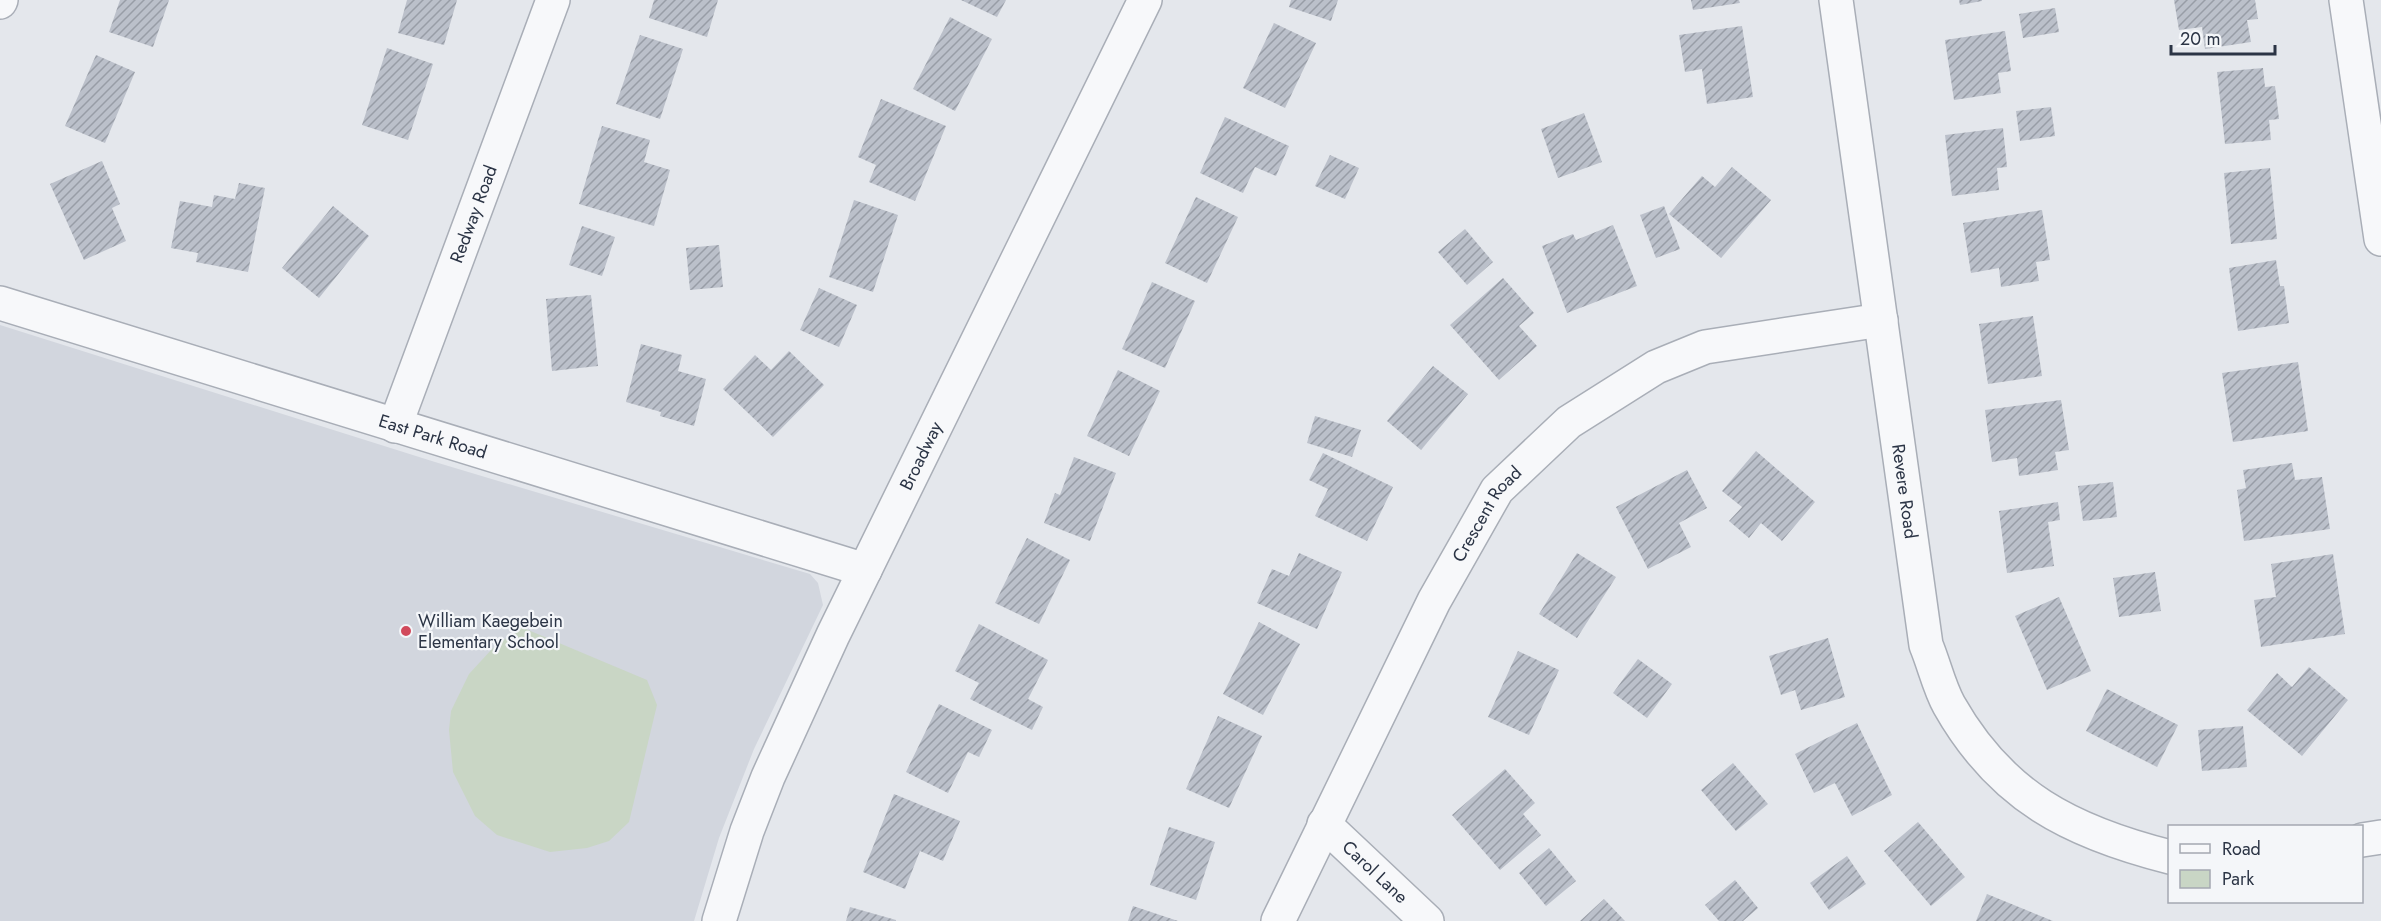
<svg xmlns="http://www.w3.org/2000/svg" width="2381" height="921" viewBox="0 0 2381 921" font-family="Jost,sans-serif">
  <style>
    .built { fill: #d2d6de }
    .park { fill: #c9d6c5 }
    .building { fill: url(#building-hatch) }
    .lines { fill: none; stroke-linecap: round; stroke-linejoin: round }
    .minor-casing { stroke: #a9aeb7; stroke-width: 36 }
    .minor { stroke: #f7f8fa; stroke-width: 33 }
    .poi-dot { fill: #d1495b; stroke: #f4f6f9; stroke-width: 2 }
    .labels { text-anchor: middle; stroke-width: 4.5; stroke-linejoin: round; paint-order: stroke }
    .street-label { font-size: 18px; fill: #2b3445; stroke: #f4f6f9 }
    .poi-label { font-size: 18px; fill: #2b3445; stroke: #f4f6f9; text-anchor: start }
  </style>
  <defs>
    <pattern id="building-hatch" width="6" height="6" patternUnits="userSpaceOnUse" patternTransform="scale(1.5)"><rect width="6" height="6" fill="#bbc0ca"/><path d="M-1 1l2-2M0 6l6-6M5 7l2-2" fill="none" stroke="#989da6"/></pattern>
  </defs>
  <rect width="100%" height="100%" fill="#e4e7ec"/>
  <path class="built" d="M0 325 435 462 810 574 818 583 823 605 754 749 719 838 694 921H0Z"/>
  <path class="park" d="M521 627 647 680 657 705 629 822 609 841 587 848 550 852 497 835 475 816 453 772 449 730 451 711 469 674 492 649Z"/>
  <g class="building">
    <path d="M120 0H169L153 47 109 32Z"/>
    <path d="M407 0H457L444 45 398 33Z"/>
    <path d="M654 0H718L707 37 649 18Z"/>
    <path d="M961 0H1006L997 17Z"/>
    <path d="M1291 0H1338L1331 21 1289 7Z"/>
    <path d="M1691 0H1739L1740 3 1693 10Z"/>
    <path d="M1959 0H1982V1L1960 5Z"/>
    <path d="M2174 0H2255L2258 19 2247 20 2251 42 2205 49 2202 27 2179 30Z"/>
    <path d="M2055 8 2059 32 2023 38 2019 14Z"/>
    <path d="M950 17 992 39 955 111 913 89Z"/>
    <path d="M1274 23 1316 43 1285 108 1243 88Z"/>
    <path d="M1742 26 1753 97 1707 104 1702 69 1685 72 1679 35Z"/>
    <path d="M2005 31 2011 71 1998 73 2001 93 1954 100 1945 40Z"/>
    <path d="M640 35 683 49 660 119 616 104Z"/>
    <path d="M387 48 433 64 408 140 362 125Z"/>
    <path d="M96 55 135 72 105 143 65 126Z"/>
    <path d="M2263 68 2265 87 2275 86 2279 119 2269 120 2271 140 2225 144 2217 72Z"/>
    <path d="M881 99 946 126 915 201 869 182 876 165 858 157Z"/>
    <path d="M2051 107 2055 136 2020 141 2016 111Z"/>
    <path d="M1584 113 1602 162 1558 178 1541 129Z"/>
    <path d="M1225 117 1289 146 1276 176 1255 167 1243 193 1200 173Z"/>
    <path d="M602 126 650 140 644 162 670 170 654 226 579 204Z"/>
    <path d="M2003 128 2007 167 1997 168 1999 190 1952 196 1945 135Z"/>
    <path d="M1330 155 1359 168 1345 199 1315 186Z"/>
    <path d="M102 161 120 204 112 208 126 241 84 260 50 184Z"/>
    <path d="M1732 167 1771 200 1721 258 1669 214 1702 176 1715 187Z"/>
    <path d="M2270 168 2277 239 2231 244 2224 173Z"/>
    <path d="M239 183 265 188 248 272 196 262 198 253 171 248 180 201 212 207 214 195 235 199Z"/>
    <path d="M1196 197 1238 217 1207 283 1165 263Z"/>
    <path d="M854 200 898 215 873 292 829 277Z"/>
    <path d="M333 206 369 236 319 298 282 268Z"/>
    <path d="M1664 206 1680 249 1656 258 1640 215Z"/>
    <path d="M2042 210 2050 260 2036 262 2039 281 2001 287 1999 268 1971 273 1963 223Z"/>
    <path d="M1613 225 1637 286 1567 313 1542 246 1573 234 1576 240Z"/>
    <path d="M582 226 615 237 602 276 569 265Z"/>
    <path d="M1465 229 1493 262 1467 285 1438 252Z"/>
    <path d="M719 245 723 287 690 290 686 248Z"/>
    <path d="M2276 260 2280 286H2284L2289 323 2238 331 2229 268Z"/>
    <path d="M1503 278 1534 313 1519 326 1537 346 1499 380 1450 325Z"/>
    <path d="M1152 282 1195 301 1165 368 1122 349Z"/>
    <path d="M819 288 857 305 839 347 800 330Z"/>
    <path d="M591 295 598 366 552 371 546 299Z"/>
    <path d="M2033 316 2042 376 1988 384 1979 324Z"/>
    <path d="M641 344 682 355 678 371 706 379 694 426 660 416 661 412 626 402Z"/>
    <path d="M789 351 824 385 773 437 723 389 755 355 771 370Z"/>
    <path d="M2298 362 2308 431 2233 442 2222 373Z"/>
    <path d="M1433 366 1468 394 1421 450 1387 421Z"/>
    <path d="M1118 370 1160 391 1129 456 1087 436Z"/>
    <path d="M2061 400 2069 450 2055 452 2058 470 2019 476 2017 458 1992 462 1985 410Z"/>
    <path d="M1315 416 1361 430 1352 457 1307 443Z"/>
    <path d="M1756 451 1815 502 1782 541 1761 523 1749 538 1729 521 1742 507 1722 491Z"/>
    <path d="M1323 453 1393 487 1367 541 1315 516 1328 489 1309 480Z"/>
    <path d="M1074 457 1116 473 1090 541 1044 523 1055 493 1060 495Z"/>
    <path d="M2292 463 2295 480 2322 477 2330 529 2244 541 2237 490 2246 488 2243 470Z"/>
    <path d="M1687 470 1707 508 1679 523 1691 547 1648 569 1616 507Z"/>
    <path d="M2113 482 2117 517 2083 521 2078 486Z"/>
    <path d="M2058 502 2060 520 2048 522 2054 566 2007 573 1999 511Z"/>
    <path d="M1027 538 1070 560 1039 624 995 603Z"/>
    <path d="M1299 553 1342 572 1317 629 1257 603 1272 569 1289 576Z"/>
    <path d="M1577 553 1616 577 1577 638 1539 614Z"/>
    <path d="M2333 554 2345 634 2261 647 2254 600 2276 597 2271 564Z"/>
    <path d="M2155 572 2161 611 2119 617 2113 578Z"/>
    <path d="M2059 597 2091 671 2047 690 2015 616Z"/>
    <path d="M1259 622 1300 644 1263 715 1223 694Z"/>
    <path d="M979 624 1048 660 1028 699 1043 707 1032 730 970 699 979 683 955 671Z"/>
    <path d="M1828 638 1845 697 1801 710 1795 690 1781 695 1769 656Z"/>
    <path d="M1518 651 1559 670 1529 735 1488 717Z"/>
    <path d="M1638 659 1672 684 1647 718 1613 693Z"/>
    <path d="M2309 667 2348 700 2302 756 2247 710 2277 673 2292 687Z"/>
    <path d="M2107 689 2178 725 2157 767 2086 731Z"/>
    <path d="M939 704 992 730 979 757 968 752 948 793 906 772Z"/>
    <path d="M1218 716 1262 736 1229 808 1186 789Z"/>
    <path d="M1857 723 1892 795 1852 816 1835 783 1814 793 1795 754Z"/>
    <path d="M2243 726 2247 767 2202 771 2198 730Z"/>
    <path d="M1733 763 1768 804 1736 831 1701 790Z"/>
    <path d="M1505 769 1535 803 1523 814 1541 835 1500 870 1452 815Z"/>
    <path d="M894 794 960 821 943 861 920 851 905 889 863 872Z"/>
    <path d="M1918 822 1965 877 1931 906 1884 851Z"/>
    <path d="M1169 827 1215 842 1196 900 1150 885Z"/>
    <path d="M1549 848 1576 881 1546 906 1519 873Z"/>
    <path d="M1847 856 1866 884 1829 910 1810 883Z"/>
    <path d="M1735 880 1758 908 1743 921H1719L1705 905Z"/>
    <path d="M1987 894 2053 921H1976Z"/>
    <path d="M1604 899 1625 921H1580Z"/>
    <path d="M1133 906 1178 921H1128Z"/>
    <path d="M850 907 896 920V921H846Z"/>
  </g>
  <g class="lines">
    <g class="minor-casing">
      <g id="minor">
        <path id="s1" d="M1836 0 1926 645C1934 664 1939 687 1949 705 2001 797 2071 832 2170 857"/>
        <path d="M2346 0 2381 239"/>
        <path d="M0 2 1 0"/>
        <path id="s2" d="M0 303 865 570"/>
        <path id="s3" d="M395 426 553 0"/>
        <path id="s4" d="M1324 824 1427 921"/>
        <path d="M2362 840 2381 837"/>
        <path id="s5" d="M719 921 747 831 768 777 833 635 1145 0"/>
        <path id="s6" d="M1278 921 1434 601 1497 490 1569 422 1656 367 1705 347 1881 320"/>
      </g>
    </g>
    <use href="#minor" class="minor"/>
  </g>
  <circle class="poi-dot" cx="406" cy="631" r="6"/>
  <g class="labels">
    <g class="street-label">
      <text dy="6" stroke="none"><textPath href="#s3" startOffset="226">Redway Road</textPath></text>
      <text dy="6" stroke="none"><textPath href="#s2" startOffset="453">East Park Road</textPath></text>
      <text dy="6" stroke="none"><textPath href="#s5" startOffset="508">Broadway</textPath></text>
      <text dy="6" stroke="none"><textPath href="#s1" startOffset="496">Revere Road</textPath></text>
      <text dy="6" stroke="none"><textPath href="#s6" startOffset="458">Crescent Road</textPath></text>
      <text dy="6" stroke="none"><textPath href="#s4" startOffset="70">Carol Lane</textPath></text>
    </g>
    <g class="poi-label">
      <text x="418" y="627">William Kaegebein<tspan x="418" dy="21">Elementary School</tspan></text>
    </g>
  </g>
  <rect x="2168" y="825" width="195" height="78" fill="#f4f6f9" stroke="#a4a8b1" stroke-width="1.5"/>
  <rect x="2180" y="844" width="30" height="9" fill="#f7f8fa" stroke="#a4a8b1" stroke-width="1.5"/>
  <text x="2222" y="855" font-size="18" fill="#2b3445">Road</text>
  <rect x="2180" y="870" width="30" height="18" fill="#c9d6c5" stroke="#a4a8b1" stroke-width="1.5"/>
  <text x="2222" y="885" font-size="18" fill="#2b3445">Park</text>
  <path d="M2171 45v9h104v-9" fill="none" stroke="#2b3445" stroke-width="3"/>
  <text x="2180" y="45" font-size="18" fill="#2b3445" stroke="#f4f6f9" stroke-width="4.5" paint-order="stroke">20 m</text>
</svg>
